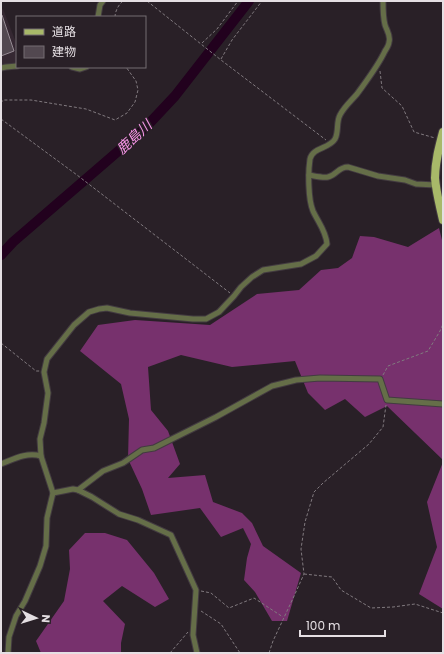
<svg xmlns="http://www.w3.org/2000/svg" width="444" height="654" viewBox="0 0 444 654" font-family="Poppins,'Noto Sans JP',sans-serif">
  <style>
    .built { fill: #352832 }
    .forest { fill: #77316d }
    .lines { fill: none; stroke-linecap: round; stroke-linejoin: round }
    .river { stroke: #22011e; stroke-width: 10 }
    .building { fill: #524850; stroke: #968b94 }
    .minor-casing { stroke: #433b41; stroke-width: 7 }
    .primary-casing { stroke: #433b41; stroke-width: 10 }
    .path { stroke: #817a7f; stroke-width: 1; stroke-dasharray: 3 2; stroke-linecap: butt }
    .minor { stroke: #656e48; stroke-width: 5 }
    .primary { stroke: #a8b969; stroke-width: 8 }
    .labels { text-anchor: middle; stroke-width: 3; stroke-linejoin: round; paint-order: stroke }
    .water-label { font-size: 14px; font-style: italic; fill: #f896e8; stroke: #292027 }
  </style>
  <rect width="100%" height="100%" fill="#292027"/>
  <path class="built" d="M3 9 17 45V66L1 67V10Z"/>
  <g class="forest">
    <path d="M439 228 443 244V460L387 406 365 417 345 399 325 410 308 393 295 361 232 367 181 355 148 367 151 410 168 431 180 464 168 478 205 475 213 502 242 513 252 523 263 546 301 573 287 621H272L255 592 244 580 247 558 251 544 243 528 221 537 200 508 151 515 142 489 128 459 129 419 121 384 80 351 98 325 135 320 210 325 257 294 299 290 321 270 338 268 352 258 360 236 374 237 408 247Z"/>
    <path d="M443 462V609L419 594 437 547 427 502Z"/>
    <path d="M85 533H105L127 540 154 573 169 599 155 607 122 586 103 601 125 624 121 643V653H41L36 641 64 601 70 569 69 550Z"/>
  </g>
  <g class="lines">
    <path class="river" d="M1 255 13 242 145 128 175 96 249 1"/>
  </g>
  <path class="building" d="M2 15 14 51 1 56V16Z"/>
  <g class="lines">
    <g class="minor-casing">
      <g id="minor">
        <path d="M98 17 100 5 103 1"/>
        <path d="M72 67 80 69 86 67"/>
        <path d="M1 68 6 67 17 66"/>
        <path d="M309 175C315 176 323 178 328 177 337 175 338 167 348 167L378 176 405 180 416 184 436 185"/>
        <path d="M1 464C14 459 26 452 41 456"/>
        <path d="M78 490 103 471 123 463 142 450 154 448 216 417 272 386 296 380 320 378 380 379 387 400 443 404"/>
        <path d="M53 493 73 489 78 490 92 497 119 514 138 520 171 535 196 590 193 635 197 653"/>
        <path d="M8 653 9 637 16 616 25 601 40 566 46 546 47 518 53 493 41 456 40 439 44 423 48 393 44 372 47 359 74 325 89 312 99 309 107 308 130 313 193 319H206L219 312 234 296 241 287 252 277 263 270 301 264 316 256 327 244C326 231 318 222 313 211 308 199 308 172 310 159 313 147 329 149 335 139 339 132 336 122 340 115 344 107 351 101 357 94 367 80 378 66 385 51 387 48 389 45 389 42 391 36 387 31 385 25 383 17 383 9 383 1"/>
      </g>
    </g>
    <g class="primary-casing">
      <path id="primary" d="M443 132C439 147 435 162 435 178 436 192 440 206 443 220"/>
    </g>
    <g class="path">
      <path d="M147 1 221 60 326 140"/>
      <path d="M115 17C115 11 119 4 123 1"/>
      <path d="M202 43 217 29 238 1"/>
      <path d="M221 59 232 40 262 1"/>
      <path d="M380 71 382 88 402 106 414 132 435 138"/>
      <path d="M1 103 3 100H31L86 109 115 120 127 113 135 102 138 90 136 81 126 67"/>
      <path d="M1 119 77 175 230 293"/>
      <path d="M1 343 36 371H40"/>
      <path d="M383 375 388 366 428 351 440 331 443 324"/>
      <path d="M304 574 332 577 341 590 371 608 393 607 415 604 443 613"/>
      <path d="M201 591 211 593 229 608 254 598 283 617"/>
      <path d="M201 611 221 624 240 653"/>
      <path d="M170 653 188 632"/>
      <path d="M269 653 273 641 295 594 304 574 301 549 305 522 314 492 323 483 369 444 383 427 386 405"/>
    </g>
    <use href="#minor" class="minor"/>
    <use href="#primary" class="primary"/>
  </g>
  <g class="labels">
    <g class="water-label">
      <text transform="translate(134 137) rotate(-43)" y="5">鹿島川</text>
    </g>
  </g>
  <rect width="444" height="654" fill="none" stroke="#e5dfe3" stroke-width="4"/>
  <rect x="16" y="16" width="130" height="52" fill="#292027" stroke="#746c72"/>
  <rect x="24" y="29" width="20" height="6" fill="#a8b969" stroke="#746c72"/>
  <text x="52" y="36" font-size="12" fill="#e5dfe3">道路</text>
  <rect x="24" y="46" width="20" height="12" fill="#524850" stroke="#746c72"/>
  <text x="52" y="56" font-size="12" fill="#e5dfe3">建物</text>
  <g transform="translate(36 618) rotate(94)" stroke="#292027" stroke-width="3" paint-order="stroke">
  <path d="M0-3L7 15L0 10L-7 15Z" fill="#e5dfe3"/>
  <text y="-6" font-size="11" font-weight="bold" text-anchor="middle" fill="#e5dfe3">N</text>
  </g>
  <path d="M300 630v6h85v-6" fill="none" stroke="#e5dfe3" stroke-width="2"/>
  <text x="306" y="630" font-size="12" fill="#e5dfe3" stroke="#292027" stroke-width="3" paint-order="stroke">100 m</text>
</svg>
